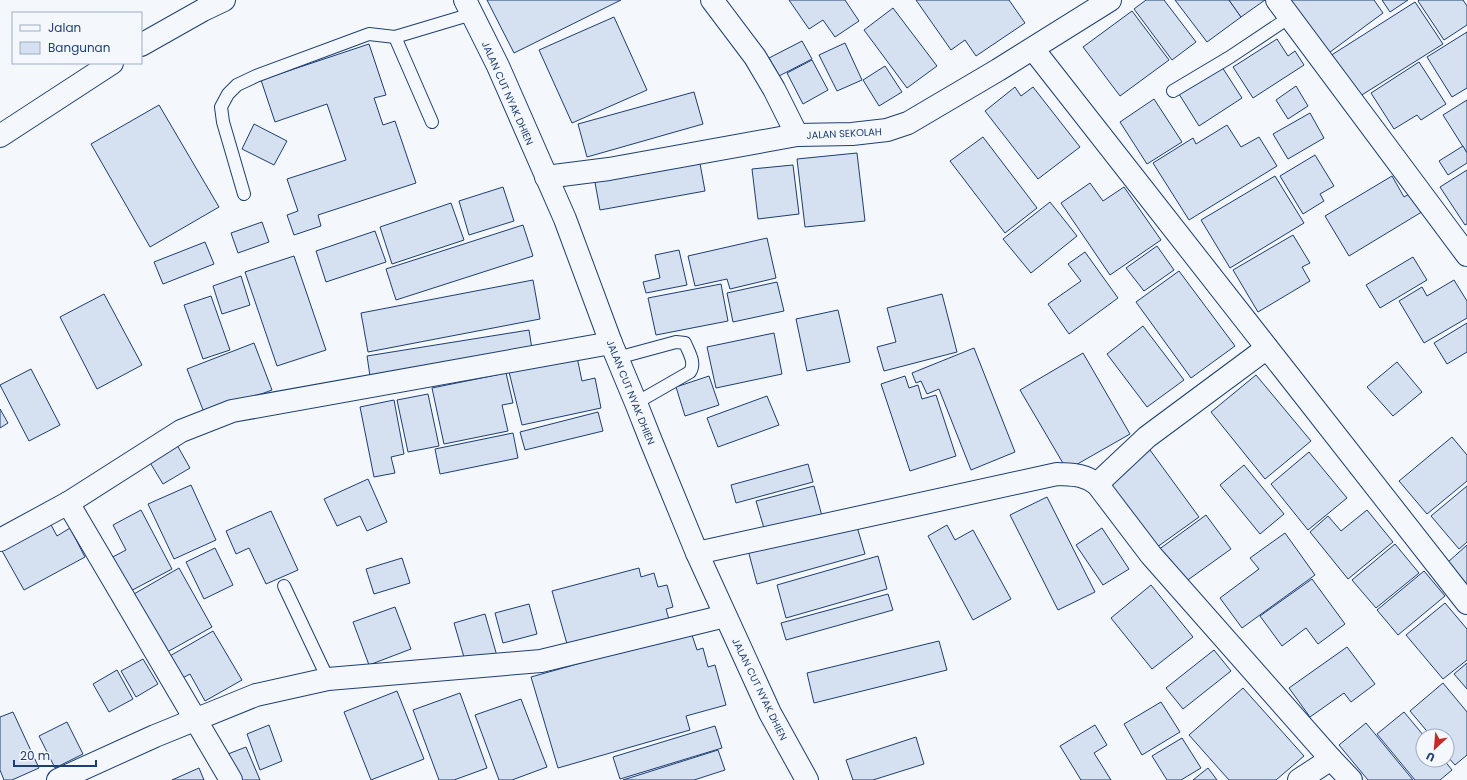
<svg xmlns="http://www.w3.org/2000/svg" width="1467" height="780" viewBox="0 0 1467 780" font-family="Poppins,sans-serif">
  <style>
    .building { fill: #d5e0f0; stroke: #1d3f73 }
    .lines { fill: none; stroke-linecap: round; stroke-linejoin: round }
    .service-casing { stroke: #1d3f73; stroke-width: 14 }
    .minor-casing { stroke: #1d3f73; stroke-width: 24 }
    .primary-casing { stroke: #1d3f73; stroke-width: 24 }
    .service { stroke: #f4f7fb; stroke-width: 12 }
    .minor { stroke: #f4f7fb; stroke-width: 22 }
    .primary { stroke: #f4f7fb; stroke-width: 22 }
    .labels { text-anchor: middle; stroke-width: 3; stroke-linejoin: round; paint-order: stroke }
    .street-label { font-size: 10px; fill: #1d3f73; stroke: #f4f7fb }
  </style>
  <rect width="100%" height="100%" fill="#f4f7fb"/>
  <g class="building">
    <path d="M487 0H621L514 53Z"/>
    <path d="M789 0H845L859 21 835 37 823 20 809 29Z"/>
    <path d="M916 0H1009L1025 23 976 56 965 40 951 50Z"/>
    <path d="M1146 0H1164L1196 42 1172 60 1134 9Z"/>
    <path d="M1175 0H1229L1241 17 1207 42Z"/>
    <path d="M1229 0H1265L1241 17Z"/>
    <path d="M1285 0H1374L1383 13 1326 55Z"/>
    <path d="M1382 0H1408L1390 12Z"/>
    <path d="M1419 0H1463L1467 6V25L1444 40 1418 1Z"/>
    <path d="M1415 2 1443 44 1357 98 1330 56Z"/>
    <path d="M893 8 937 66 907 88 864 30Z"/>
    <path d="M1132 11 1169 60 1120 96 1083 47Z"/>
    <path d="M614 17 647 90 572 123 539 50Z"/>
    <path d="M1467 32V88L1452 97 1427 57Z"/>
    <path d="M1277 39 1288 56 1295 51 1304 65 1253 98 1233 67Z"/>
    <path d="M802 41 812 59 779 76 769 58Z"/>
    <path d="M845 43 862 80 837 91 819 55Z"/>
    <path d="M369 44 386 95 374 98 383 125 395 121 416 183 318 215 321 226 294 235 287 215 298 211 287 179 346 160 327 104 275 122 261 80Z"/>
    <path d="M812 60 828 90 803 104 787 73Z"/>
    <path d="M1419 62 1446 104 1421 120 1417 115 1394 129 1371 93Z"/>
    <path d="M885 66 902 92 879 106 863 80Z"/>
    <path d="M1222 67 1242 98 1199 126 1179 94Z"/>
    <path d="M1296 86 1308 106 1288 119 1276 100Z"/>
    <path d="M1015 87 1021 96 1033 87 1080 147 1038 179 985 111Z"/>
    <path d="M694 92 703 124 587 157 578 124Z"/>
    <path d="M1154 99 1182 142 1147 164 1120 122Z"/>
    <path d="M1467 100V153L1443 115Z"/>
    <path d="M159 105 219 207 150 247 91 144Z"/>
    <path d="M1310 113 1324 138 1288 159 1273 134Z"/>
    <path d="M254 124 287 141 274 165 242 149Z"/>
    <path d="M1227 125 1241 147 1259 137 1277 166 1189 220 1153 163 1193 138 1196 144Z"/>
    <path d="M983 137 1037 208 1005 233 950 161Z"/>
    <path d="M1463 146 1467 153V163L1448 175 1439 161Z"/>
    <path d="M857 153 865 221 805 227 797 159Z"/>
    <path d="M1315 155 1334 186 1320 194 1324 201 1303 214 1280 176Z"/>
    <path d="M699 158 705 191 600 210 594 177Z"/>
    <path d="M793 165 799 214 758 219 752 169Z"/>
    <path d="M1467 170V224L1465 225 1440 187Z"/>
    <path d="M1275 176 1304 223 1230 268 1201 220Z"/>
    <path d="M1392 176 1404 197 1414 191 1425 210 1349 256 1325 216Z"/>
    <path d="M1090 183 1103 201 1124 187 1161 240 1110 275 1061 203Z"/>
    <path d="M503 187 514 221 469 235 459 201Z"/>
    <path d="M1050 202 1077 236 1031 273 1003 239Z"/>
    <path d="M451 203 464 240 392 264 380 227Z"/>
    <path d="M262 222 269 242 238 253 231 233Z"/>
    <path d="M523 225 533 256 396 300 386 269Z"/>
    <path d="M375 231 386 262 326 282 316 251Z"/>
    <path d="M1293 235 1310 263 1302 267 1310 281 1258 312 1233 270Z"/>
    <path d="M767 238 776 278 730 289 727 279 695 286 688 256Z"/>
    <path d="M205 242 214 264 163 284 154 262Z"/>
    <path d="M1157 246 1174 270 1144 291 1126 268Z"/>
    <path d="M679 250 687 285 646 293 643 282 660 278 655 255Z"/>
    <path d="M1085 252 1118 298 1069 334 1048 304 1081 281 1068 264Z"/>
    <path d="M294 256 326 350 277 366 245 272Z"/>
    <path d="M1413 257 1427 280 1380 308 1366 285Z"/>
    <path d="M1179 271 1235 346 1191 378 1136 302Z"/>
    <path d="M241 276 250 305 222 314 213 286Z"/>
    <path d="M533 280 540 319 368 352 361 313Z"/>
    <path d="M1454 280 1467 301V318L1424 343 1399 301 1422 287 1427 296Z"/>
    <path d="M777 282 784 311 733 322 727 293Z"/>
    <path d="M721 284 728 321 656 335 648 298Z"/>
    <path d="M104 294 142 365 97 389 60 317Z"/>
    <path d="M942 294 957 352 884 371 877 347 896 342 887 308Z"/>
    <path d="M211 296 230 350 203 359 184 305Z"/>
    <path d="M838 310 850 362 807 371 796 319Z"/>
    <path d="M1467 323V352L1447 364 1434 343Z"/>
    <path d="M1143 326 1184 380 1147 407 1107 354Z"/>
    <path d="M529 330 532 349 370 376 367 356Z"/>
    <path d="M774 333 782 374 716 388 707 347Z"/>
    <path d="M254 343 272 390 205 415 187 369Z"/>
    <path d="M974 348 1015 452 971 470 939 389 927 394 921 381 916 383 912 373Z"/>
    <path d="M1083 353 1130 434 1067 470 1020 390Z"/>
    <path d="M577 357 582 381 595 378 601 408 522 425 509 372Z"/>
    <path d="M1397 362 1422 392 1393 416 1367 387Z"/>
    <path d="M31 369 60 425 29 441 0 385Z"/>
    <path d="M506 373 513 403 502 405 508 431 444 444 432 388Z"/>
    <path d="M1256 375 1311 441 1265 479 1211 412Z"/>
    <path d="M709 376 719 405 685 416 676 387Z"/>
    <path d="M905 376 909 388 918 385 922 399 936 395 956 456 910 471 881 384Z"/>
    <path d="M428 394 439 446 408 452 397 400Z"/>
    <path d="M767 396 779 425 718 447 707 418Z"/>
    <path d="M394 400 404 454 391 457 395 473 374 477 360 407Z"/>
    <path d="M0 409 8 423 0 428Z"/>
    <path d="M598 412 603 431 525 450 520 432Z"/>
    <path d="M513 433 518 458 440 474 435 449Z"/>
    <path d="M1452 437 1467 455V481L1427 514 1399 481Z"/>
    <path d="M177 445 190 468 163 484 149 461Z"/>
    <path d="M1150 450 1199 517 1153 550 1104 483Z"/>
    <path d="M1309 452 1347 498 1308 530 1271 484Z"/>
    <path d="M808 464 813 482 736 503 731 485Z"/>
    <path d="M1244 465 1284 514 1260 534 1220 485Z"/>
    <path d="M368 479 387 522 367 531 360 516 337 526 324 499Z"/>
    <path d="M191 485 216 540 174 559 148 504Z"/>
    <path d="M814 486 823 520 766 535 756 501Z"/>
    <path d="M1467 486V542L1459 549 1431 516Z"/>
    <path d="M1047 497 1095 592 1058 610 1010 515Z"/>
    <path d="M141 510 172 569 125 594 107 560 126 550 113 525Z"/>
    <path d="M1367 510 1393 542 1348 579 1310 532 1328 516 1341 531Z"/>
    <path d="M271 511 298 570 266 584 249 548 236 554 226 531Z"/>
    <path d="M1206 515 1231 549 1185 582 1154 553Z"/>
    <path d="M855 520 865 554 757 584 748 550Z"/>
    <path d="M50 523 57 536 70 528 85 557 24 590 1 549Z"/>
    <path d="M947 525 955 540 973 530 1011 599 973 620 928 536Z"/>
    <path d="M1102 528 1129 569 1103 585 1076 545Z"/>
    <path d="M1285 533 1315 575 1242 628 1220 598 1259 569 1250 558Z"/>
    <path d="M1395 544 1419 573 1376 608 1352 580Z"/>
    <path d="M1467 545V586L1447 563Z"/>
    <path d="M215 548 233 585 204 599 186 562Z"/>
    <path d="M878 556 887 589 786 618 777 585Z"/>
    <path d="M402 558 410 583 374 594 366 569Z"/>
    <path d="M179 568 212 627 160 656 127 598Z"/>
    <path d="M639 568 641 577 654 573 658 587 667 585 673 607 666 609 670 623 569 651 552 591Z"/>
    <path d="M1424 571 1445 596 1398 635 1377 610Z"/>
    <path d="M1312 579 1345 624 1318 644 1306 628 1282 646 1260 616Z"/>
    <path d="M1151 585 1193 637 1152 669 1111 618Z"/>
    <path d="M888 594 893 610 786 640 781 623Z"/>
    <path d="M1445 603 1467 629V660L1443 679 1406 635Z"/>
    <path d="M529 604 537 634 503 643 495 613Z"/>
    <path d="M395 607 411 649 369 665 353 622Z"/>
    <path d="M485 614 497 656 466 664 454 623Z"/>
    <path d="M213 631 242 680 205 701 190 674 175 682 163 660Z"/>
    <path d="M691 632 697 650 703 648 708 667 715 665 726 705 686 716 690 730 558 768 531 677Z"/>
    <path d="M939 641 947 670 814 703 807 673Z"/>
    <path d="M1347 647 1375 684 1351 702 1344 693 1310 717 1289 688Z"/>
    <path d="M1214 650 1231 671 1183 709 1166 688Z"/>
    <path d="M143 659 158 684 136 697 121 671Z"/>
    <path d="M1467 663V689L1454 674Z"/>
    <path d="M117 670 133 699 109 712 93 684Z"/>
    <path d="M1443 683 1467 712V755L1455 765 1447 756V736H1431L1410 711Z"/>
    <path d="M1243 688 1304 756 1276 780H1229L1189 735Z"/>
    <path d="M397 691 424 759 371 780 344 712Z"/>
    <path d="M460 693 487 768 454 780H439L413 710Z"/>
    <path d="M521 699 547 767 512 780H499L475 715Z"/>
    <path d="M1161 702 1180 732 1142 755 1124 724Z"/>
    <path d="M13 712 39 768 12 780H4L0 770V717Z"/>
    <path d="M1404 712 1424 736 1423 760H1444L1452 770 1440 780H1415L1377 734Z"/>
    <path d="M67 722 83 754 55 768 39 736Z"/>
    <path d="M1366 723 1413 780H1368L1339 745Z"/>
    <path d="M269 725 282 761 260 770 247 734Z"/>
    <path d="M1095 725 1107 745 1094 753 1111 780H1081L1060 746Z"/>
    <path d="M715 726 722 748 620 779 613 757Z"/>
    <path d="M916 737 924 764 873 780H853L846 760Z"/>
    <path d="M1182 738 1201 768 1181 780H1167L1152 756Z"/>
    <path d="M246 747 260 780H238L228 754Z"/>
    <path d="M718 750 725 770 694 780H623Z"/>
    <path d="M199 768 204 780H172Z"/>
    <path d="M1208 768 1217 780H1193Z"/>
  </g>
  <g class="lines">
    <g class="service-casing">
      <g id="service">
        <path d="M395 37 432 122"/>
        <path d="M1173 91 1230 57 1290 17"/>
        <path d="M244 194 223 122 221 107 228 94 237 85 256 76 369 34 395 37 472 14"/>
        <path d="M617 358 676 342 685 343C689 353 696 363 690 372L636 403"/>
        <path d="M284 586 328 679"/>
      </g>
    </g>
    <g class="minor-casing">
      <g id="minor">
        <path d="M712 0 755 57 774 89 797 135"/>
        <path d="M1277 0 1467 255"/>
        <path d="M141 45 203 10 224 0"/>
        <path d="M1033 49 1467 603"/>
        <path d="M0 136 112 63"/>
        <path d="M546 177 609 169 797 135 852 134 887 130 908 123 998 70 1110 0"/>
        <path d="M1097 484 1147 437 1267 348"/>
        <path d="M68 503 231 780"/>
        <path d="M0 540 68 503 181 431 232 411 611 343"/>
        <path d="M697 553 1057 474C1074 475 1083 474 1097 484L1151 555 1331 759 1351 780"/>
        <path d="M58 780 155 736 256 695 328 679 541 661 725 616"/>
        <path d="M1299 780 1331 759"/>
      </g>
    </g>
    <g class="primary-casing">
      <path id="primary" d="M465 0 498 66 565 219 611 343 636 403 651 441 697 553 770 713 807 780"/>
    </g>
    <use href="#service" class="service"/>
    <use href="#minor" class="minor"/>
    <use href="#primary" class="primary"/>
  </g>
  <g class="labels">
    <g class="street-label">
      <text transform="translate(508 93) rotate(66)" y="4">JALAN CUT NYAK DHIEN</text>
      <text transform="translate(844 133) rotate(-3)" y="4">JALAN SEKOLAH</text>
      <text transform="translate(631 392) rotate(68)" y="4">JALAN CUT NYAK DHIEN</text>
      <text transform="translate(760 689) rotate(64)" y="4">JALAN CUT NYAK DHIEN</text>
    </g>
  </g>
  <rect x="12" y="12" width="130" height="52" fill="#f4f7fb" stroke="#9eadc5"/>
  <rect x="20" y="25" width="20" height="6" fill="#f4f7fb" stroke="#9eadc5"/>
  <text x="48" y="32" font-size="12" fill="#1d3f73">Jalan</text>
  <rect x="20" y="42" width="20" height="12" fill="#d5e0f0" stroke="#9eadc5"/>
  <text x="48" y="52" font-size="12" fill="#1d3f73">Bangunan</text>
  <g transform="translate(1435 748) rotate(206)"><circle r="19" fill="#f4f7fb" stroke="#9eadc5"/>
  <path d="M0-3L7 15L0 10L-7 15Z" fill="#c62828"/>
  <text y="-6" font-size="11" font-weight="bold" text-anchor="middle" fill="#1d3f73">U</text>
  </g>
  <path d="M14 760v6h82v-6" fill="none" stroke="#1d3f73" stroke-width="2"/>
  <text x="20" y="760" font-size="12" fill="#1d3f73" stroke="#f4f7fb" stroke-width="3" paint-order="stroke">20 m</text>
</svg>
